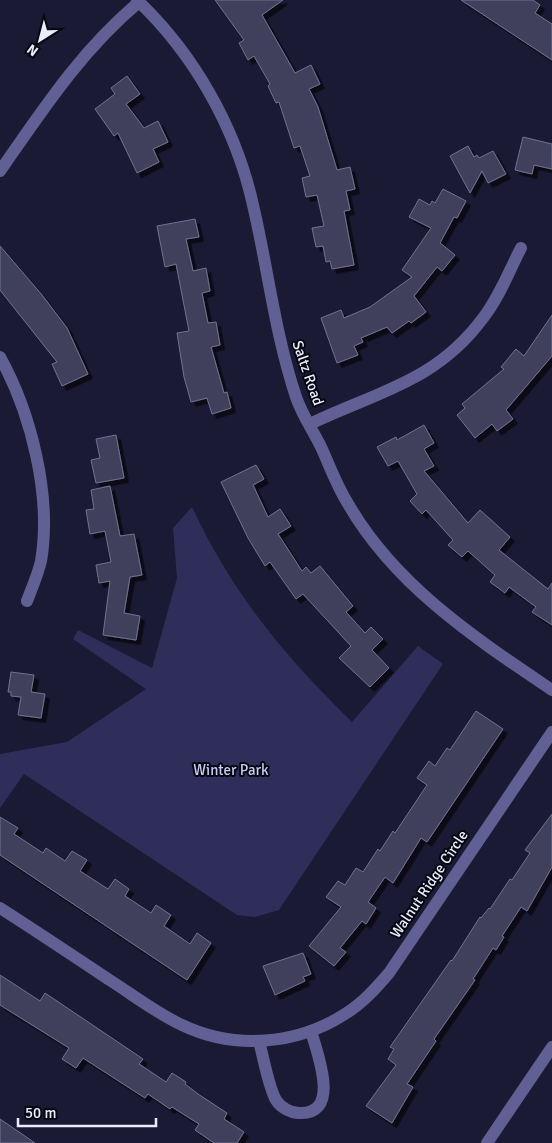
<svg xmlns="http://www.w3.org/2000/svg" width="552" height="1143" viewBox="0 0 552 1143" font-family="Signika,sans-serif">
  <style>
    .green { fill: #2f2d5a }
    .building { fill: #3f405c; stroke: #717191; filter: url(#shadow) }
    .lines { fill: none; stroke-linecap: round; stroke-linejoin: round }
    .minor { stroke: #606094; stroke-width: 12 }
    .labels { text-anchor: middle; stroke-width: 4; stroke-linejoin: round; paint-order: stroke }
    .street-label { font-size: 15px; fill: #ebecfd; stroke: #070711 }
    .park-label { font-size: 15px; fill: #caccf7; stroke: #070711 }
  </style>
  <defs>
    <filter id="shadow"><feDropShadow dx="4.5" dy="4.5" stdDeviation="0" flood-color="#0009"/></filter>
  </defs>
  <rect width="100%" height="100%" fill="#1b1a34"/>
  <path class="green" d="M192 507C233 594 284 656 352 722L418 646 443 664 279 910 255 917 237 915 24 774 0 808V754L67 742 146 689 73 639 78 630 152 668 177 578 173 528Z"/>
  <g class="building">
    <path d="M215 0H283L262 15 295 73 311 65 320 84 309 89 318 107 337 170 350 167 355 189 346 191 350 210 344 211 354 265 332 269 330 261 326 262 323 246 316 247 312 228 324 226 317 195 306 197 302 178 310 176 300 146 294 148 279 102 276 103 268 86 270 84 254 56 248 60 239 43 244 40Z"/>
    <path d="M461 0H533L540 5 535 13 552 24V60Z"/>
    <path d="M127 76 140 94 126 104 144 128 158 121 168 142 153 149 159 162 137 173 118 133 114 136 95 109 115 94 111 88Z"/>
    <path d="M523 137 552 144V169L534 165 532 174 515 170Z"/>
    <path d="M468 146 474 157 477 155 479 158 493 151 506 174 488 183 482 171 470 193 450 156Z"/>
    <path d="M443 189 466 201 457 218 454 217 440 243 455 255 442 271 437 267 414 296 426 312 411 323 409 321 392 333 387 327 361 338 363 342 354 346 358 355 337 363 321 318 341 310 344 318 370 307 412 277 402 270 431 228 409 217 419 199 430 205 432 201 435 203Z"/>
    <path d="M195 219 199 237 186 239 193 271 206 268 210 291 202 293 208 323 216 322 220 345 211 347 224 393 227 392 231 408 212 414 207 398 191 402 184 377 177 333 189 331 176 264 165 267 157 226Z"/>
    <path d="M0 246 42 295 67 328 88 374 62 386 52 364 57 362 0 290Z"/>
    <path d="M552 315V356L506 410 513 419 497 431 492 424 475 438 457 415 465 408 462 404 504 369 501 367 516 349 524 356Z"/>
    <path d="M424 425 434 443 424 449 434 466 424 471 468 523 480 510 510 537 499 550 548 589 552 583V625L532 612 536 607 509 587 505 593 490 582 495 575 468 551 462 557 448 545 453 540 426 510 422 514 410 501 417 494 398 461 388 466 377 447 396 437 397 440Z"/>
    <path d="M116 435 124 478 96 483 91 460 100 458 96 439Z"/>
    <path d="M256 465 264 479 253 485 268 517 280 509 291 526 278 534 302 571 306 567 311 573 320 566 353 606 346 612 365 633 371 627 383 639 372 650 389 668 370 687 339 658 351 646 303 594 296 599 270 562 265 566 248 538 221 482Z"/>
    <path d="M110 486 120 536 134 534 142 575 130 577 124 613 140 616 136 640 103 635 110 581 99 583 96 565 111 562 105 531 90 534 86 510 94 509 91 490Z"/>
    <path d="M11 672 34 675 31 692 45 694 41 718 18 715 21 697 11 696V692H8Z"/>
    <path d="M476 711 503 729 427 842 421 838 393 883 385 877 368 902 376 908 366 924 362 921 340 948 346 952 334 966 309 946 341 907 326 897 338 881 345 885 356 868 363 872 378 849 380 851 393 831 395 833 427 785 417 778 429 761 435 766 447 748 450 750Z"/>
    <path d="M552 814V867L527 911 521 907 502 936 504 937 496 950 493 948 473 979 475 980 434 1039 436 1041 407 1084 413 1087 392 1123 366 1106 396 1065 388 1059 394 1049 390 1047 451 960 452 961 480 917 481 918 489 908 490 909 510 879 512 880 530 853 525 850Z"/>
    <path d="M0 817 18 828 14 834 43 853 46 848 65 861 72 851 87 860 80 871 108 889 115 879 129 889 125 896 151 913 156 905 171 915 164 926 190 944 197 933 211 943 187 980 0 855Z"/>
    <path d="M303 953 311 974 303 977 305 981 275 995 263 966Z"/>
    <path d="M0 975 40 1001 45 993 143 1059 139 1064 166 1082 172 1073 186 1082 185 1084 198 1094 227 1113 224 1119 244 1132 237 1143H214L195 1130 199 1124 172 1107 170 1109 148 1094 145 1098 83 1058 76 1068 62 1059 69 1048 0 1005Z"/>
    <path d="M0 1119 35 1143H0Z"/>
  </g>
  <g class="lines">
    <g class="minor">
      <path d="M137 0C194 54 236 128 253 205 268 269 275 334 296 397 302 415 314 432 322 449 330 467 337 486 347 502 394 585 475 638 552 690"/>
      <path d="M0 171C44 108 80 52 139 2"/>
      <path d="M0 357C31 413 52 496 41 561 38 574 32 588 27 601"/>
      <path d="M310 424C376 392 436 382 483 318 499 298 509 271 521 248"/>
      <path d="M0 908C36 931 72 955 108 979 132 994 156 1013 182 1025 234 1050 297 1045 345 1014 363 1003 376 988 389 973L552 732"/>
      <path d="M259 1041C263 1056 269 1089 276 1100 281 1108 291 1113 299 1113 342 1115 317 1053 311 1031"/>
      <path d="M487 1143 552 1047"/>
    </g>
  </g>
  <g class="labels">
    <g class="street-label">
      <text transform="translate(308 373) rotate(71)" y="5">Saltz Road</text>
      <text transform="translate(429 884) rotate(-56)" y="5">Walnut Ridge Circle</text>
    </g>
    <g class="park-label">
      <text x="231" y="775">Winter Park</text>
    </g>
  </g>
  <g transform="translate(40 40) rotate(216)" stroke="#070711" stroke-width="4" paint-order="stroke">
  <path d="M0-4L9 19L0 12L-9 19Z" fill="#ebecfd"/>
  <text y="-8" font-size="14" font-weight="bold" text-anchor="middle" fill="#ebecfd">N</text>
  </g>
  <path d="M18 1118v8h138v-8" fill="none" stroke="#ebecfd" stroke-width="2.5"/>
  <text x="25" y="1118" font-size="15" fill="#ebecfd" stroke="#070711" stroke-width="4" paint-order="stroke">50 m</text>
</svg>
